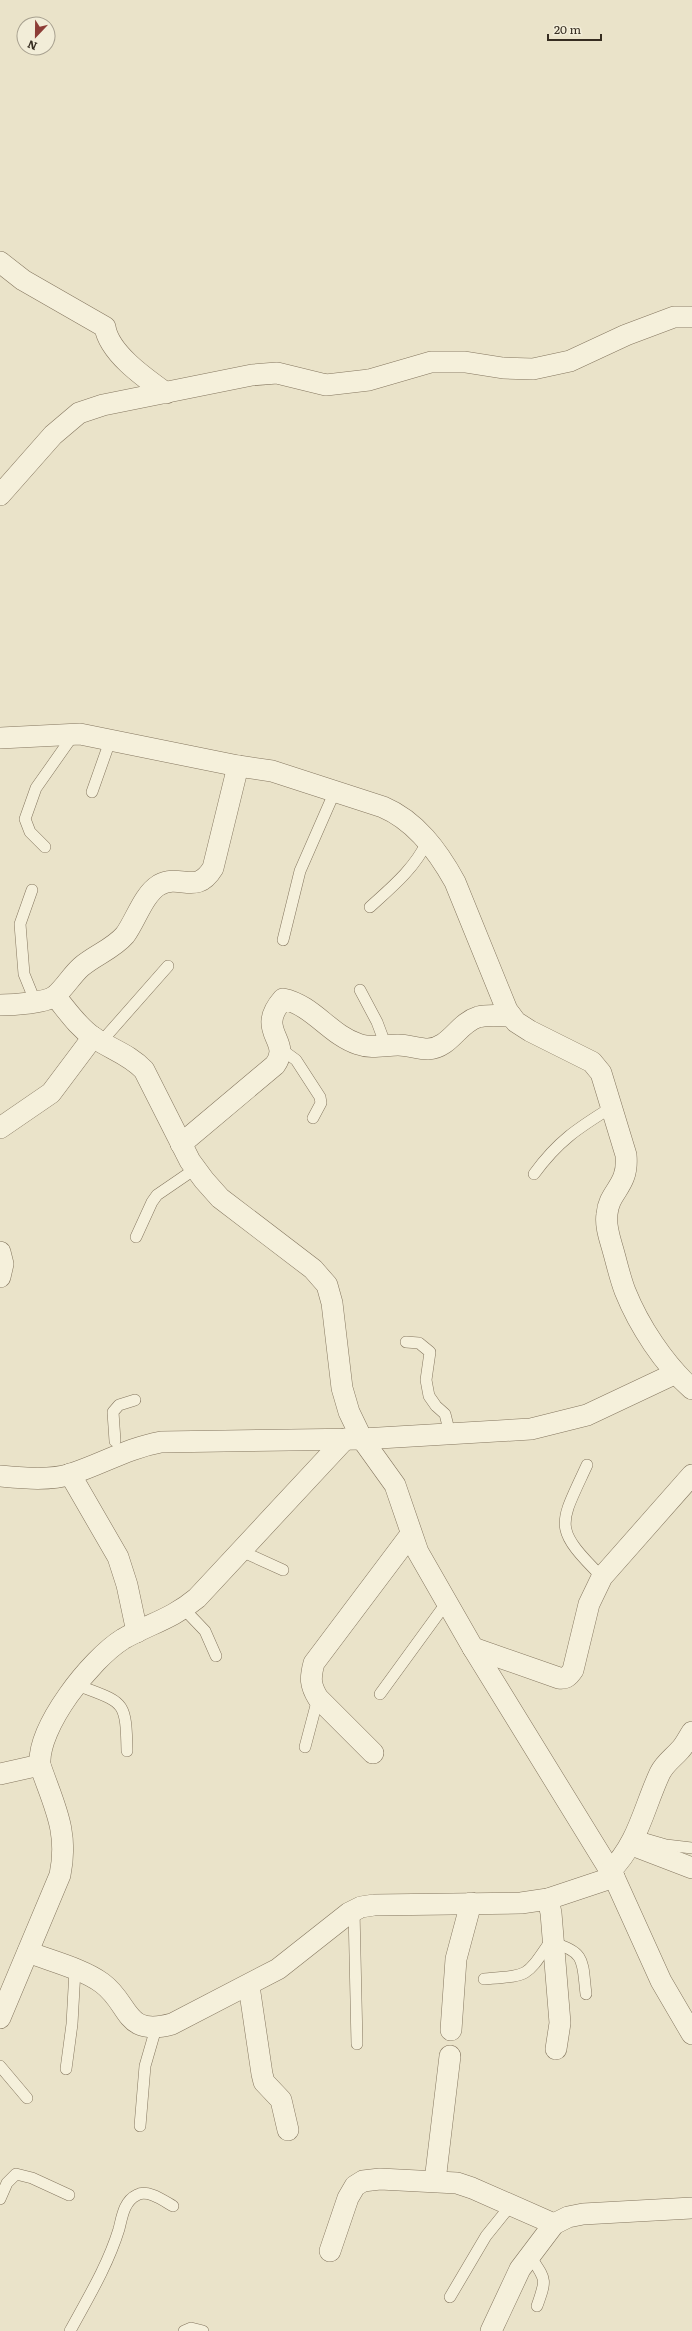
<svg xmlns="http://www.w3.org/2000/svg" width="692" height="2331" viewBox="0 0 692 2331" font-family="Literata,serif">
  <style>
    .lines { fill: none; stroke-linecap: round; stroke-linejoin: round }
    .service-casing { stroke: #84765f; stroke-width: 12 }
    .minor-casing { stroke: #84765f; stroke-width: 22 }
    .service { stroke: #f5f0db; stroke-width: 11 }
    .minor { stroke: #f5f0db; stroke-width: 21 }
  </style>
  <rect width="100%" height="100%" fill="#eae3c9"/>
  <g class="lines">
    <g class="service-casing">
      <g id="service">
        <path d="M92 792 110 741"/>
        <path d="M45 847 30 832 25 819 36 788 74 734"/>
        <path d="M32 890 20 924 24 974 35 1001"/>
        <path d="M370 907C392 887 414 869 427 842"/>
        <path d="M283 940 300 871 335 791"/>
        <path d="M360 990 377 1022 386 1046"/>
        <path d="M101 1042 168 966"/>
        <path d="M281 1049 296 1060 320 1097 321 1103 313 1118"/>
        <path d="M534 1174C558 1141 578 1128 612 1107"/>
        <path d="M136 1237 152 1202 157 1195 195 1169"/>
        <path d="M406 1342 419 1343 430 1352 426 1380 429 1396 436 1406 445 1414 450 1434"/>
        <path d="M115 1441 113 1412 119 1405 135 1400"/>
        <path d="M587 1465C559 1526 552 1527 602 1577"/>
        <path d="M241 1551 283 1570"/>
        <path d="M184 1609 205 1631 216 1656"/>
        <path d="M77 1685C124 1703 126 1699 127 1751"/>
        <path d="M380 1694 447 1602"/>
        <path d="M305 1747 318 1698"/>
        <path d="M635 1836 666 1845 692 1848"/>
        <path d="M354 1910 357 2044"/>
        <path d="M553 1943C587 1952 582 1963 586 1994"/>
        <path d="M484 1979C531 1975 525 1978 552 1939"/>
        <path d="M0 2066 27 2098"/>
        <path d="M66 2069 72 2024 75 1970"/>
        <path d="M140 2126 145 2066 156 2028"/>
        <path d="M0 2199 7 2183 16 2174 32 2178 69 2195"/>
        <path d="M530 2256C546 2280 547 2278 537 2306"/>
        <path d="M450 2297 486 2236 511 2205"/>
        <path d="M70 2331C88 2298 108 2265 119 2229 122 2217 124 2201 137 2195 148 2189 164 2201 173 2206"/>
        <path d="M184 2331 191 2328 203 2331"/>
      </g>
    </g>
    <g class="minor-casing">
      <g id="minor">
        <path d="M0 262 23 280 105 327C109 353 145 378 166 393"/>
        <path d="M0 495 53 435 79 413 103 405 252 375 277 373 326 385 369 380 431 362H465L503 368 533 369 570 361 626 335 674 317H692"/>
        <path d="M0 738 80 734 238 766 272 771 383 807C416 821 438 851 455 882L507 1010 516 1022 530 1031 592 1062 601 1073 626 1155C629 1187 609 1190 607 1214 605 1226 610 1239 613 1250 617 1264 620 1278 625 1291 639 1326 664 1364 692 1389"/>
        <path d="M55 996C67 1010 77 1026 93 1037 110 1049 129 1054 144 1070L190 1161 204 1180 220 1198 313 1269 327 1285 332 1303 342 1388 349 1412 362 1439 395 1485 418 1552 473 1648 614 1877 661 1981 692 2034"/>
        <path d="M0 1005C12 1005 48 1003 56 995 65 987 72 975 81 967 95 955 113 949 125 935 136 920 143 895 159 885 181 873 196 896 213 868L238 766"/>
        <path d="M0 1128 51 1093 93 1037"/>
        <path d="M181 1144 275 1065C293 1040 254 1032 283 999 313 1005 330 1035 358 1044 371 1049 385 1045 398 1045 408 1045 418 1049 428 1049 450 1048 458 1023 478 1017 489 1014 501 1016 511 1016"/>
        <path d="M0 1252 3 1264 0 1277"/>
        <path d="M70 1474 118 1557 127 1585 137 1632"/>
        <path d="M0 1476C22 1478 50 1481 71 1474 102 1464 128 1448 161 1442L362 1439 531 1429 587 1415 674 1374"/>
        <path d="M473 1648 559 1678C566 1679 569 1676 573 1670L589 1604 602 1577 692 1475"/>
        <path d="M373 1753 318 1698C310 1685 310 1678 314 1663L411 1534"/>
        <path d="M0 1774 40 1765"/>
        <path d="M632 1845 692 1868"/>
        <path d="M610 1871C638 1844 644 1807 660 1773 665 1763 673 1758 680 1750 685 1745 688 1738 692 1732"/>
        <path d="M548 1899 551 1913 560 2023 556 2049"/>
        <path d="M28 1952C51 1961 83 1969 102 1983 131 2004 123 2037 172 2024L278 1969 349 1913 361 1907 374 1905 521 1903 548 1899 614 1877"/>
        <path d="M249 1986 262 2074 264 2082 281 2100 288 2130"/>
        <path d="M0 2018 60 1875C69 1831 54 1806 40 1765 37 1727 91 1659 123 1639 149 1624 172 1619 197 1598L345 1439"/>
        <path d="M451 2030 456 1959 471 1903"/>
        <path d="M435 2181 450 2056"/>
        <path d="M330 2251 348 2198 355 2186 363 2181 380 2179 457 2183 472 2188 554 2224"/>
        <path d="M491 2331 520 2269 554 2224 568 2217 583 2214 692 2208"/>
      </g>
    </g>
    <use href="#service" class="service"/>
    <use href="#minor" class="minor"/>
  </g>
  <g transform="translate(36 36) rotate(202)"><circle r="19" fill="#f2edd8" stroke="#a7a08f"/>
  <path d="M0-3L7 15L0 10L-7 15Z" fill="#8d3d36"/>
  <text y="-6" font-size="11" font-weight="bold" text-anchor="middle" fill="#362d21">N</text>
  </g>
  <path d="M548 34v6h53v-6" fill="none" stroke="#362d21" stroke-width="2"/>
  <text x="554" y="34" font-size="12" fill="#362d21" stroke="#f2edd8" stroke-width="3" paint-order="stroke">20 m</text>
</svg>
